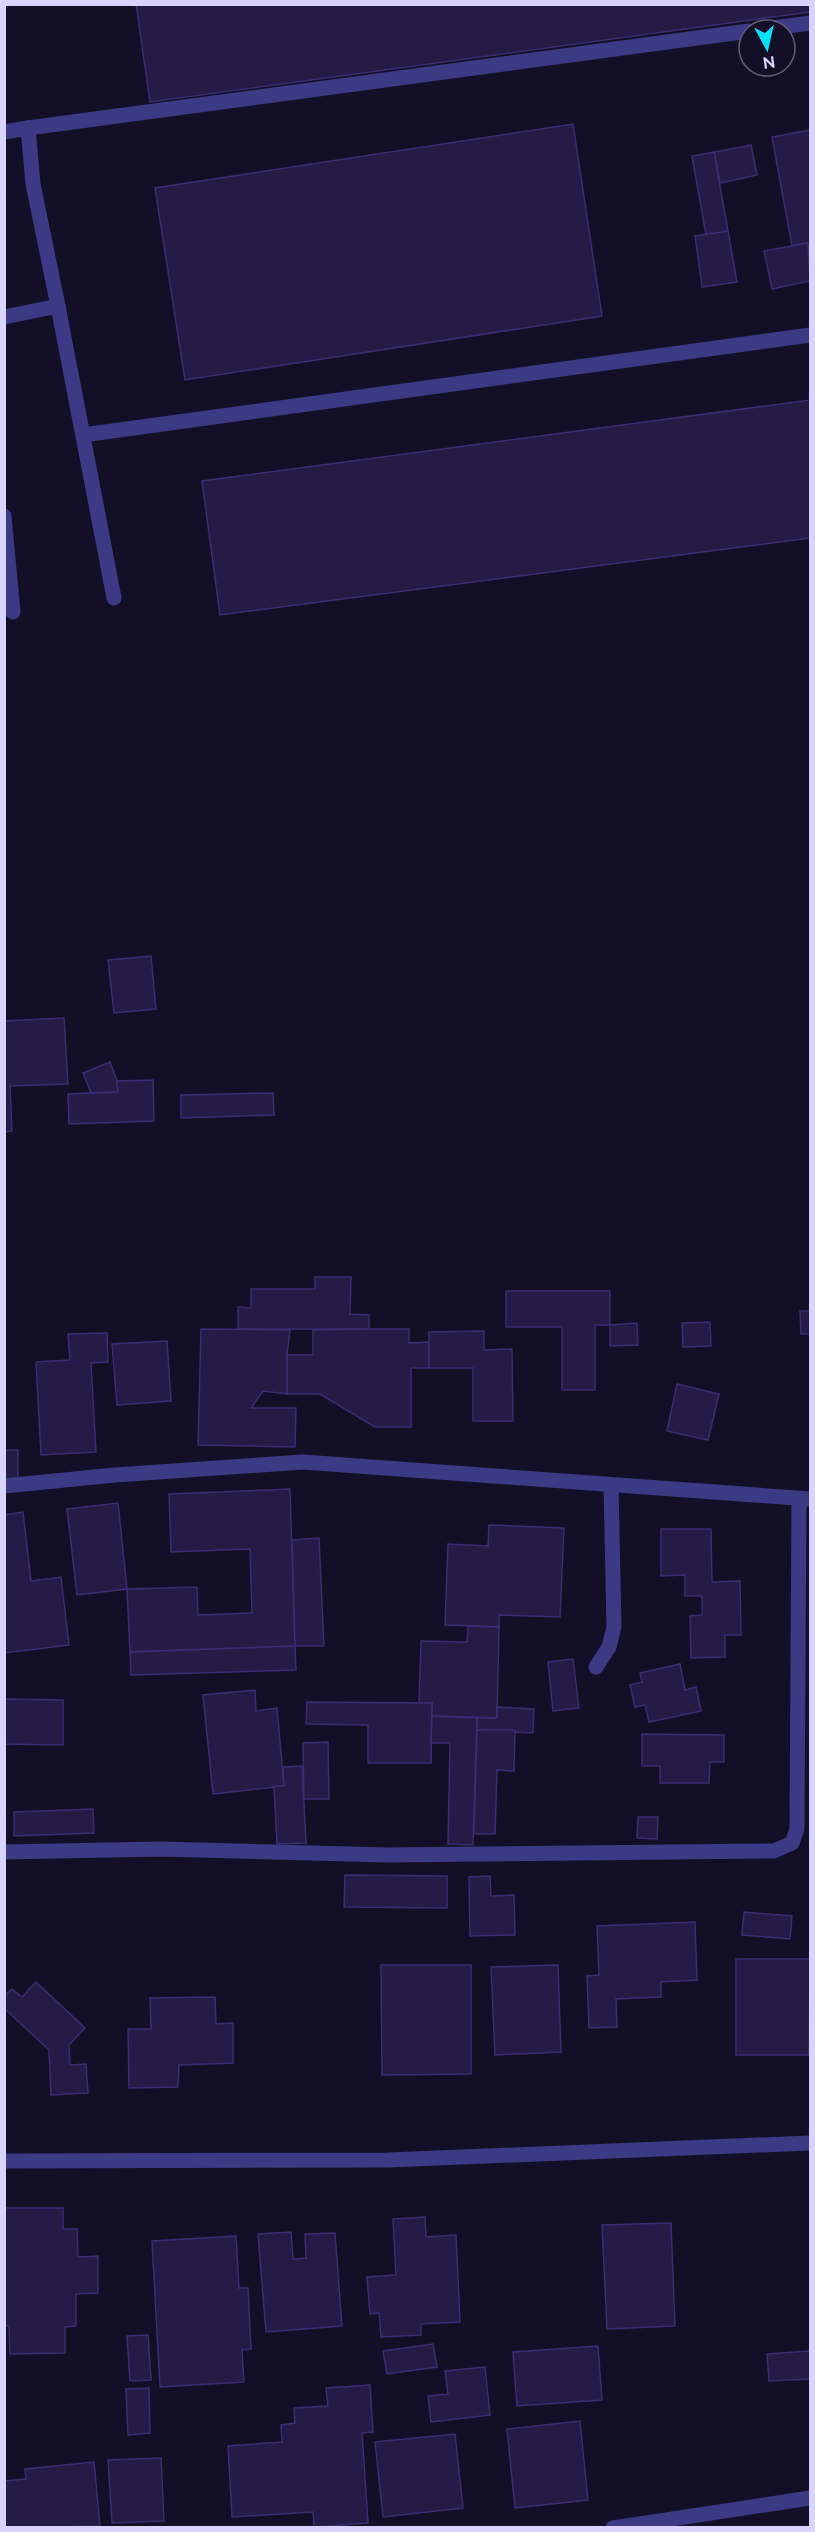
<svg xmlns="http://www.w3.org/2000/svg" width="815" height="2532" viewBox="0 0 815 2532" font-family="Raleway,sans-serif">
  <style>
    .building { fill: #241b47; stroke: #3b2d73; stroke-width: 1.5 }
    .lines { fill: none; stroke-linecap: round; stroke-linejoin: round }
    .lane { stroke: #3d3a85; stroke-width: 15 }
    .street { stroke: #3d3a85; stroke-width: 15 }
  </style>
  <rect width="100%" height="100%" fill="#130f26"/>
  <g class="building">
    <path d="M136 4H810V12L150 102Z"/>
    <path d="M573 124 602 316 185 380 155 188Z"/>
    <path d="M810 130V243L792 246 772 137Z"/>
    <path d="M751 145 757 175 720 183 714 152Z"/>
    <path d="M714 152 728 231 706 235 692 156Z"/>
    <path d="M728 231 737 282 702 287 695 236Z"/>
    <path d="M808 243 810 281 772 289 764 251Z"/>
    <path d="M810 400V538L220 615 202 481Z"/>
    <path d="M151 956 156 1009 114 1013 108 960Z"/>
    <path d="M64 1018 68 1084 10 1086 12 1131 4 1132V1021Z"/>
    <path d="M110 1062 117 1081 118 1092 91 1093 83 1073Z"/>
    <path d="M153 1080 154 1121 69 1124 68 1094 118 1092 117 1081Z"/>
    <path d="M273 1093 274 1115 181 1118V1095Z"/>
    <path d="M315 1277H351L350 1314 369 1315V1329H238V1307L251 1308V1289H315Z"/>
    <path d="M506 1291H610V1325H595V1390H562V1327H506Z"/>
    <path d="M800 1311H810V1334H801Z"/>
    <path d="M710 1322 711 1346 683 1347 682 1323Z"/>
    <path d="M637 1323 638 1345 610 1346V1325Z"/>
    <path d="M201 1329 290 1330 287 1355V1394L263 1391 251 1408H296L295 1447 198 1445Z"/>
    <path d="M369 1329H409V1343L429 1342V1368H411V1427H375L320 1394H287V1355H313V1330Z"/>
    <path d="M484 1331V1350L512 1349 513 1421H473V1368H429V1332Z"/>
    <path d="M107 1333 108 1362 91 1363 96 1452 41 1455 36 1362 70 1360 68 1334Z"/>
    <path d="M167 1341 171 1401 117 1405 112 1344Z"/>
    <path d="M677 1384 719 1394 708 1440 667 1431Z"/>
    <rect x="4" y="1450" width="14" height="32"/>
    <path d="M290 1489 295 1646 130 1652 127 1589 197 1587 198 1615 252 1613 250 1549 171 1552 169 1494Z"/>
    <path d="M118 1503 127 1589 77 1595 67 1509Z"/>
    <path d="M23 1512 31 1581 61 1577 69 1645 4 1653V1515Z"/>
    <path d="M489 1525 564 1528 560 1617 499 1615V1627L445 1625 448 1544 488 1546Z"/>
    <path d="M661 1529H711L712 1582 740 1581 741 1635H725V1657L691 1658 690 1616 702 1615V1596H685V1575L661 1576Z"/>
    <path d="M319 1538 324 1646H295L292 1540Z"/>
    <path d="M468 1626 499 1627 497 1718 432 1716V1703H419L421 1641 467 1642Z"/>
    <path d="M295 1646 296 1670 131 1675 130 1652Z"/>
    <path d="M573 1659 579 1708 553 1711 548 1662Z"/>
    <path d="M680 1664 685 1690 696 1687 701 1711 649 1722 645 1705 635 1707 630 1685 642 1682 640 1673Z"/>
    <path d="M255 1690 256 1711 277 1708 284 1786 213 1794 203 1695Z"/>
    <path d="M4 1699 63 1700V1745L4 1744Z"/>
    <path d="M307 1702 432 1703 431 1763H368V1725L306 1724Z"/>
    <path d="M497 1707 534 1709 533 1733 477 1730V1718H497Z"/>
    <path d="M432 1716 477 1718 473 1845 448 1844 450 1743H431Z"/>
    <path d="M477 1730H515L514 1771 497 1770 495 1834H474Z"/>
    <path d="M642 1734 724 1735V1762H710L709 1783H660V1766H642Z"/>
    <path d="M328 1742 329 1799H304L303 1743Z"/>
    <path d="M302 1766 306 1843 277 1844 274 1786H284L283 1767Z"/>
    <path d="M93 1809 94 1833 14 1836V1812Z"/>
    <path d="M638 1817H658L657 1839 637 1838Z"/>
    <path d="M345 1875 447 1876V1908L344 1907Z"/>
    <path d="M490 1876 491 1896 514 1895 515 1935 470 1936 469 1877Z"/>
    <path d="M744 1912 792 1916 790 1939 742 1935Z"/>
    <path d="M695 1922 697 1980 661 1982V1997L616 1999 617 2027 589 2028 587 1976 599 1975 597 1926Z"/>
    <path d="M736 1959H810L809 2055H736Z"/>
    <path d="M381 1965H471V2074L382 2075Z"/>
    <path d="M558 1965 561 2052 495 2055 491 1967Z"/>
    <path d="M36 1982 85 2028 69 2045 70 2065 86 2064 88 2093 51 2095 49 2050 4 2008V1996L12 1989 22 1997Z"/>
    <path d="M215 1997 216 2024 233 2023V2063L179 2065 178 2087 129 2088 128 2029H151L150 1998Z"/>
    <path d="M4 2208H63V2229H77L78 2257 98 2256V2293L76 2294V2326L65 2327V2353L10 2354 9 2326H4Z"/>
    <path d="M425 2217 426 2237 456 2235 460 2322 421 2324V2335L381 2337 379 2313 370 2314 367 2277 396 2275 393 2219Z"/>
    <path d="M671 2223 675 2326 607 2329 602 2225Z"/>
    <path d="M291 2232 293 2259 306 2258 305 2234 335 2233 342 2326 266 2332 258 2234Z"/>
    <path d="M236 2236 239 2288H248L251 2349 242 2350 244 2382 160 2387 152 2241Z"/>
    <path d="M148 2335 151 2380 130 2381 127 2336Z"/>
    <path d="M433 2344 437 2367 387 2374 383 2351Z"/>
    <path d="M598 2346 602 2400 517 2406 513 2352Z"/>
    <path d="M810 2351V2379L769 2381 767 2354Z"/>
    <path d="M485 2367 490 2415 431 2422 428 2396 448 2394 445 2371Z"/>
    <path d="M370 2385 373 2432 362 2433 368 2523 314 2527 313 2512 232 2517 228 2446 282 2442 281 2425 295 2423 294 2408 328 2406 326 2388Z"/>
    <path d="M149 2388 150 2433 128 2435 126 2389Z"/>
    <path d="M580 2421 588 2500 515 2508 507 2429Z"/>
    <path d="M455 2434 463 2508 383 2517 375 2442Z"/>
    <path d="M161 2458 164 2521 112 2523 108 2460Z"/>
    <path d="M94 2462 100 2526 4 2528V2481L26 2479 25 2469Z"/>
  </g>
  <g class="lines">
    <g class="lane">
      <path d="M757 30 810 23"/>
      <path d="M4 132 28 128"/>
      <path d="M58 306 33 184 28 128 749 31"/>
      <path d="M4 317 58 306 114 598"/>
      <path d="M83 435 810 335"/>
      <path d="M4 516 13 612"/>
    </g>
    <g class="street">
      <path d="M4 1486 115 1475 303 1462 810 1499"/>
      <path d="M596 1667 609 1647 614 1627 611 1485"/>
      <path d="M4 1852 160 1849 387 1855 774 1851 792 1843 797 1829 799 1499"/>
      <path d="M4 2161 389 2160 810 2143"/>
      <path d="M613 2528 810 2498"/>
    </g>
  </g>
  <rect width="815" height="2532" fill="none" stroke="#d9d4ff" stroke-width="12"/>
  <g transform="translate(767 48) rotate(172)"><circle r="28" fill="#130f26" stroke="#625e7d" stroke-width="1.5"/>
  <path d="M0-4.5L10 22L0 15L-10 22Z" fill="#00e5ff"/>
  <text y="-9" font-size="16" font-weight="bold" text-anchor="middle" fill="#d9d4ff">N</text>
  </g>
</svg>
